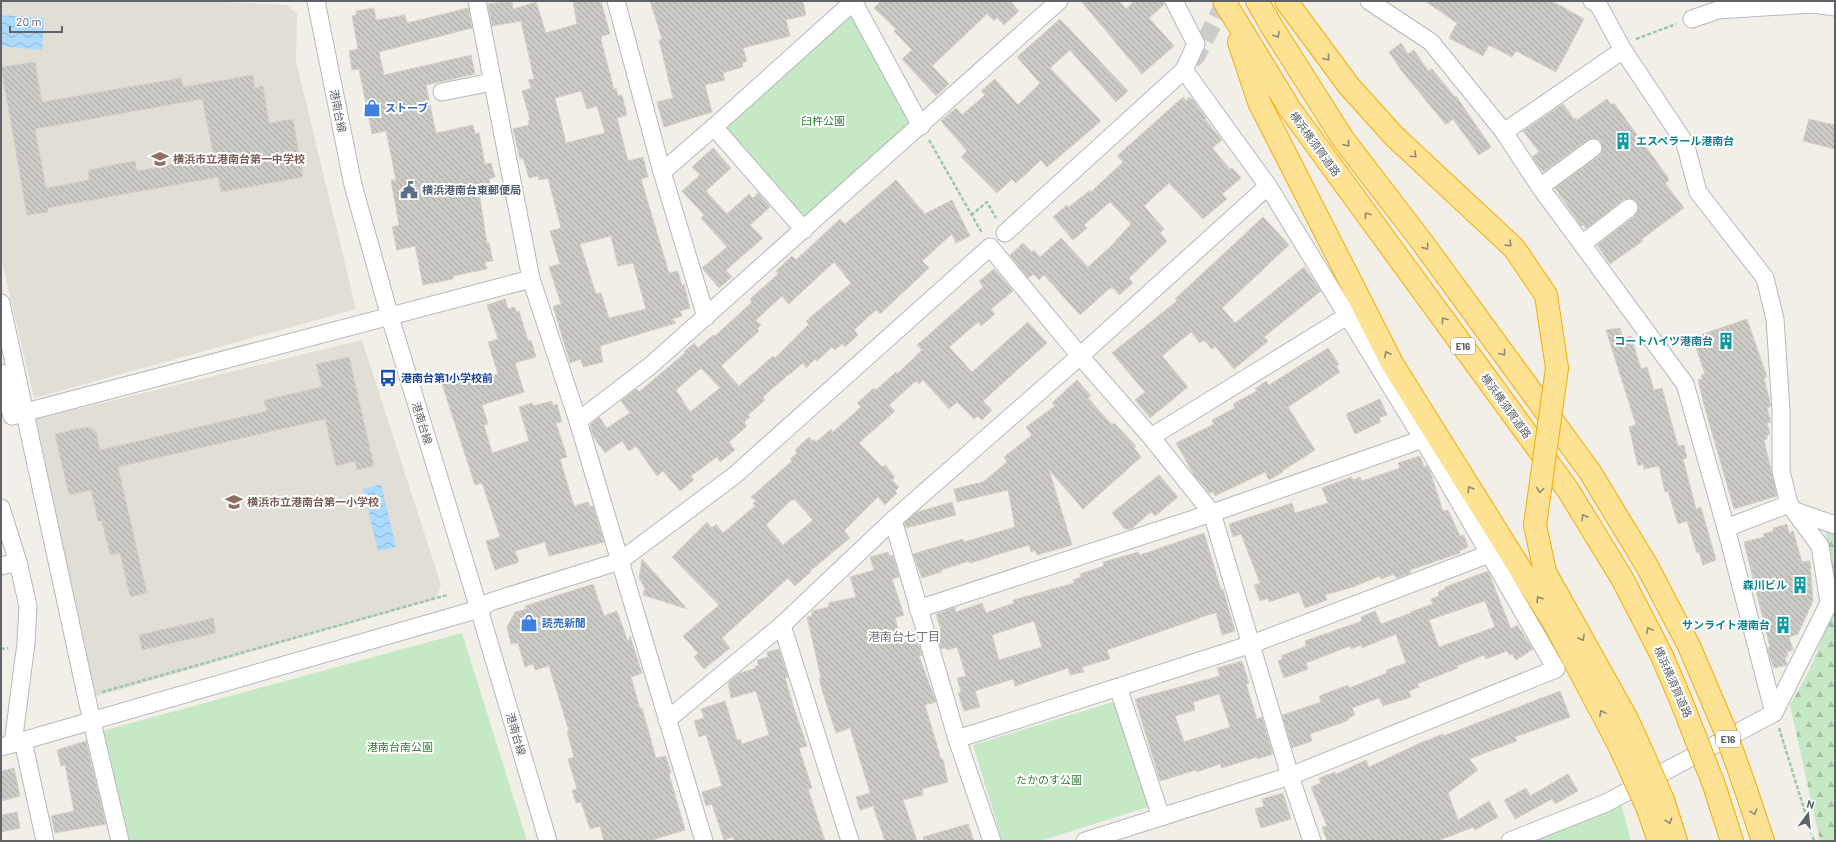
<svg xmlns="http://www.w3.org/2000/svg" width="1836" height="842" viewBox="0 0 1836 842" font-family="Barlow,'Noto Sans JP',sans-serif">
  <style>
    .education { fill: #e1ded6 }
    .green { fill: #c5e8c5 }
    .forest { fill: url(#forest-firs) }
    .water { fill: url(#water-waves) }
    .building { fill: url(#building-back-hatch); stroke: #d6d1c6; fill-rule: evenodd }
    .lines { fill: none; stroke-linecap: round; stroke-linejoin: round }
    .minor-tunnel { stroke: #ccccc8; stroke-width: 17; stroke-dasharray: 17 8; stroke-linecap: butt }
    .minor-casing { stroke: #b5b8bc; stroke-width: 19 }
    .highway-casing { stroke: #f9ab00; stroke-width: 24 }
    .path { stroke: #9cc7a9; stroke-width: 2.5; stroke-dasharray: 4 2; stroke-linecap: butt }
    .minor { stroke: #fff; stroke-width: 17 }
    .highway { stroke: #fde293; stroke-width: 22 }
    .highway-bridge-casing { stroke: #f9ab00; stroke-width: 24; stroke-linecap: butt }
    .highway-bridge { stroke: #fde293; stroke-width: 22 }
    .oneway { stroke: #8e8975 }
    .labels { text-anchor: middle; stroke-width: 4; stroke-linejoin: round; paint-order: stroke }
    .shield { fill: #fff; stroke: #8f9295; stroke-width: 1 }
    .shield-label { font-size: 10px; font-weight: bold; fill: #5f6368 }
    .shop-label { font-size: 11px; font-weight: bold; fill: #366cbe; stroke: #fff; text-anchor: start }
    .street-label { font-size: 11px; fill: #5f6368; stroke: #fff }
    .park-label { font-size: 11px; fill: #348238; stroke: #fff }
    .culture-label { font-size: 11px; font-weight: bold; fill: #0d838f; stroke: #fff; text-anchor: end }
    .education-label { font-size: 11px; font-weight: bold; fill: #785e54; stroke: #fff; text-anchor: start }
    .service-label { font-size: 11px; font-weight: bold; fill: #4e5e75; stroke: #fff; text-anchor: start }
    .transit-label { font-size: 11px; font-weight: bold; fill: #164399; stroke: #fff; text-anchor: start }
    .neighbourhood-label { font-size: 12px; fill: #70757a; stroke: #fff }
  </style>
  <defs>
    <pattern id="forest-firs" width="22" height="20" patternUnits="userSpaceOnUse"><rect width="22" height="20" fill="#c5e8c5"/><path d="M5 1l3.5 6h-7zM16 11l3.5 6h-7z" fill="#a3c0a4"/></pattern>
    <pattern id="water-waves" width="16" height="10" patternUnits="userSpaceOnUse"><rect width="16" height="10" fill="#aadaff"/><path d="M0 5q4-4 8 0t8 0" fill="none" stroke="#8eb4d2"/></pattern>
    <pattern id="building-back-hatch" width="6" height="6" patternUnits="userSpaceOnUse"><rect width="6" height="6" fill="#cccac5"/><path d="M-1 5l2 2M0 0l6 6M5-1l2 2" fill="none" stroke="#a9a8a4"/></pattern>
  </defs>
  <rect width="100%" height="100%" fill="#f1efe8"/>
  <g class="education">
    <path d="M1 1H197L287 5 297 14 296 61 356 309 34 398 1 258Z"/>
    <path d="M362 340 441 585 435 599 94 697 36 419Z"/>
  </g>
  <g class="green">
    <path d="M853 2 921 126 804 230 714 127Z"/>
    <path d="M462 633 527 841H128L102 731Z"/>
    <path d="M1116 701 1148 807 1040 841H1002L973 745Z"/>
    <path d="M1619 796 1631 841H1507Z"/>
  </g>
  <g class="forest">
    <path d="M1823 521 1835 525V581Z"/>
    <path d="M1835 607V841H1820L1790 705 1810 669Z"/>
  </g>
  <g class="water">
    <path d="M1 15 44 18 42 50 1 46Z"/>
    <path d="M381 484 396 547 378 551 363 489Z"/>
  </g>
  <g class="building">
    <path d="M512 1 513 9 536 2 546 33 577 24 573 1H601L610 34 601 36 602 39 601 40 614 89 616 88 618 96 622 95 627 115 617 118 628 161 643 157 648 177 641 179 669 273 678 271 682 286 684 284 690 308 680 311 682 316 672 319 676 323 600 346 603 362 583 367 581 359 570 363 553 306 561 304 549 267 560 264 550 231 561 228 548 178 539 180 538 176 529 178 523 158 520 159 513 129 529 125 528 121 530 120 522 91 531 88 528 80 534 79 521 21 492 26 488 4ZM581 91 587 109 597 106 605 133 566 143 555 98ZM611 236 618 266 633 263 646 309 609 318 601 293 596 294 580 244Z"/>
    <path d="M650 1H803L806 15 786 20 790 36 743 48 747 61 742 63 743 67 723 73 725 80 705 85 712 112 664 127 657 102 673 98 659 40 662 39Z"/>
    <path d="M881 1H1010L1019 11 1004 25 997 18 994 21 987 14 932 66 949 84 936 96 902 59 912 50 894 31 896 29 874 8Z"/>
    <path d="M1081 1H1119L1126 9 1134 1H1164L1165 4 1149 18 1174 46 1142 74Z"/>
    <path d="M1425 1H1552L1584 19 1556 72 1516 51 1512 57 1489 45 1483 56 1449 38 1457 23Z"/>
    <path d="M374 8 376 20 405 15 407 23 468 8 472 28 379 52 384 75 471 55 475 74 426 85 436 133 473 125 475 134 479 133 485 164 491 163 495 177 489 179 490 184 478 186 487 243H489L493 261 485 262 487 269 453 276V279L423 285 415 246 397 250 392 227 399 225 391 180H396L386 131 372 134 359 69 352 70 349 51 358 49 352 16 356 15V11Z"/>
    <path d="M1060 19 1128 91 1116 102 1070 50 1050 68 1101 121 1047 167 1041 160 1016 183 1012 179 997 193 961 157 967 151 941 121 956 108 962 115 985 95 981 91 995 79 1018 105 1040 83 1017 57Z"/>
    <path d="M1401 43 1408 54 1414 50 1428 71 1432 69 1455 97 1456 96 1491 147 1479 155 1453 119 1446 125 1401 70 1389 52Z"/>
    <path d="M35 62 42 102 181 78 183 87 253 75 255 88 263 86 269 123 293 119 303 177 221 192 218 177 48 208V212L27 215 1 67ZM202 99 214 157 137 171 135 161 88 170 89 180 46 188 35 129Z"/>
    <path d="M1183 97 1186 101 1189 97 1194 101 1206 118 1205 119 1222 140 1212 148 1230 169 1232 168 1241 178 1222 194 1227 199 1203 219 1169 183 1144 206 1164 229 1160 233 1167 241 1129 278 1133 283 1119 295 1113 288 1111 289 1110 288 1080 315 1044 275 1039 280 1034 274 1028 278 1010 255 1023 243 1032 252 1034 250 1040 257 1061 238 1088 267 1111 246 1131 224 1110 202 1084 225 1087 228 1073 240 1053 217 1067 205 1069 207 1090 190 1091 192 1123 162 1117 156Z"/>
    <path d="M1607 99 1611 105 1614 103 1667 176 1669 181 1665 183 1684 208 1642 239 1643 241 1610 264 1597 245 1635 216 1639 207 1637 202 1632 199 1623 200 1586 229 1583 225 1581 226 1555 188 1599 156 1602 152 1601 142 1597 139 1587 140 1543 172 1532 157 1539 152 1523 131 1563 104 1574 119 1576 118 1577 120Z"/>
    <path d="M1809 119 1835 125V149L1803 141Z"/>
    <path d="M713 148 731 168 706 191 727 214 749 194 753 198 758 193 770 207 750 225 763 238 726 270 732 277 719 288 702 268 727 247 701 218 704 215 682 191 700 175 692 167Z"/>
    <path d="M896 180 925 214 952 200 970 236 956 243 952 234 922 261 929 268 880 314 876 310 854 330 858 335 845 347 842 344 835 350 832 347 817 361 815 359 806 368 803 363 789 375V374L763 397 765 400 748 415 750 417 744 422 747 426 729 442 735 450 720 462 717 457 691 476 694 480 680 491 663 471 657 476 636 446 629 451 622 441 605 453 593 436 590 425 599 417 607 428 630 413 621 401 636 389 639 392 685 353 684 352 694 343 698 348 713 335 715 336 752 302 750 299 778 274 776 271 792 256 796 260 840 219 845 224ZM834 262 851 283 806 321 809 324 775 358 773 356 739 386 721 366 759 331 757 329 761 325 756 320 782 296 789 304ZM701 368 720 388 690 412 676 390Z"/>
    <path d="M1263 217 1289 245 1222 308 1235 323 1304 267 1321 291 1264 337 1268 341 1234 369 1215 346 1212 349 1204 340 1200 343 1191 332 1162 356 1188 387 1150 418 1135 400 1145 392 1112 353 1177 301 1175 299Z"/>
    <path d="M994 269 1013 291 991 309 995 314 981 326 978 322 949 347 972 372 1028 322 1047 343 983 401 992 410 982 420 978 416 974 419 957 402 949 409 923 380 919 384 916 381 889 405 895 411 859 443 882 467 885 465 895 477 892 480 899 487 895 491 897 493 885 505 878 497 844 531 850 538 810 571 811 572 795 586 788 578 722 638 730 648 704 669 694 657 698 653 683 636 719 605 672 557 707 522 712 528 716 524 723 533 755 506 753 503 756 501 751 497 792 461 790 459 797 453 795 450 809 437 812 441 814 439 816 442 831 429 833 432 861 407 857 403 874 388 876 390 896 372 897 374 922 350 917 345 983 287 979 281ZM794 499 813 520 783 545 766 525 791 500 792 501Z"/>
    <path d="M505 299 508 309 515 307 516 312 519 311 528 341 531 340 536 357 515 363 524 392 482 405 488 424 484 425 492 453 529 441 519 407 532 403 533 406 552 401 553 406 557 404 562 422 556 423 567 457 560 459 574 506 588 502 590 507 593 506 604 542 549 556 545 542 515 551 519 562 495 570 486 541 500 537 482 483 475 485 441 381 468 373 471 381 498 374 488 342 498 339 487 305Z"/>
    <path d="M1747 319 1767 377 1764 378 1771 406 1767 408 1771 422 1767 423 1770 434 1767 435V439L1764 440 1777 496 1734 509 1704 405 1698 380 1702 379 1701 375 1705 374 1694 342 1701 340 1700 335Z"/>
    <path d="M1620 328 1623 339 1631 336 1641 369 1647 367 1654 390 1662 388 1678 446 1684 445 1687 458 1683 459 1696 509 1701 507 1716 560 1703 565 1699 552 1697 553 1687 521 1678 524 1668 491 1665 492 1659 466 1644 469 1643 464 1638 466 1629 427 1636 425 1606 330Z"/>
    <path d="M1328 348 1339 364 1336 366 1340 372 1288 407 1315 450 1282 471 1283 472 1269 480 1265 472 1215 496 1213 492 1209 493 1205 487 1194 475 1176 443 1214 424 1212 420 1235 408 1233 404 1257 391 1255 389 1266 381 1269 385Z"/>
    <path d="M349 357 374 466 357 470 355 461 336 466 325 419 118 467 147 593 130 597 120 553 110 555 102 521H98L91 490 69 495 55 434 87 427 93 429 96 432 100 450 267 411 264 400 322 387 316 364Z"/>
    <path d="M1077 380 1091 396 1088 398 1112 425 1114 423 1136 446 1134 448 1141 457 1083 509 1049 470 1072 545 1037 555 1035 550 1031 552 1029 545 970 563 969 561 941 570V572L922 578 913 554 963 539 964 542 1015 527 1008 490 957 502 954 489 983 482 1007 462 1004 457 1032 435 1026 427 1055 406 1052 403Z"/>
    <path d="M1380 399 1387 415 1379 418 1381 422 1355 434 1346 414Z"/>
    <path d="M1420 456 1424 467 1427 466 1430 471 1443 511 1448 510 1460 536 1464 535 1468 547 1459 551 1460 553 1410 570 1411 573 1396 578 1394 574 1381 579 1380 576 1353 587 1325 595 1327 600 1305 608 1299 592 1269 602 1268 598 1260 601 1254 585 1260 583 1241 534 1233 537 1229 524 1292 503 1295 513 1328 503 1322 488 1351 477 1353 480 1360 477 1362 481 1400 468 1398 463Z"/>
    <path d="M1159 475 1178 497 1155 516 1151 512 1131 529H1125L1112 513Z"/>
    <path d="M952 502 956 515 906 528 904 523 917 512Z"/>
    <path d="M1787 524 1789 533 1793 531 1802 562 1810 561 1813 601 1798 634 1789 637 1793 650 1787 652 1788 656 1785 657 1787 665 1774 668 1767 648 1770 647 1744 542 1764 537 1763 534 1773 531V528Z"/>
    <path d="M1204 533 1221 590 1223 589 1235 631 1222 635 1216 613 1211 614 1107 650 1110 659 1082 667 1084 672 1070 675 1068 668 1015 686 1013 679 975 691 980 707 964 711 958 693 961 692 957 678 966 676 957 647 947 650 946 648 941 649 936 632 941 631 936 614 955 607 956 612 982 603 986 613 1014 603 1013 600 1074 583 1073 580 1081 577 1080 574 1104 566 1103 562 1138 552 1140 555ZM1034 621 1042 647 999 660 992 635Z"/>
    <path d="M888 552 890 556 893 555 899 577 892 579 904 615 895 618 902 643 917 638 922 655 919 656 936 702 925 705 941 759H943L948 782 922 789 923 795 903 800 917 841H885L873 806 860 810 856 797 870 793 850 728 836 733 823 693 819 678H821L807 617 812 616V611L829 607 828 603 856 597 850 577 874 570 870 557Z"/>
    <path d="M642 559 687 609 643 595 645 588 639 578Z"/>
    <path d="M1488 571 1511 629 1517 625 1533 649 1516 660 1512 654 1509 655 1507 651 1486 659 1484 655 1457 666 1458 668 1417 684 1419 687 1409 691 1411 697 1383 706 1379 698 1352 708 1355 715 1348 718 1349 720 1310 734 1312 741 1292 748 1282 715 1321 702 1319 696 1348 685 1349 688 1387 673 1386 670 1406 663 1396 634 1362 648 1361 645 1351 649 1350 646 1306 663 1308 669 1284 678 1278 661 1283 659 1281 656 1306 646 1305 641 1362 621 1361 617 1375 611 1381 624 1411 613 1410 612 1433 604 1431 599 1439 596 1438 592 1445 589V587ZM1485 601 1495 627 1439 647 1429 620Z"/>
    <path d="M593 584 604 616 617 611 628 642 630 636 642 673 631 677 640 709 642 708 656 758 666 756 671 773 669 774 685 830 649 841H604L600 826 590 829 581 802 576 803 572 791 577 789 568 759 574 757 567 732 569 731 549 666 535 670 533 664 525 667 518 643 511 644 507 627 515 612 526 609 525 606Z"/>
    <path d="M213 618 216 633 142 650 139 635Z"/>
    <path d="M779 649 788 677 785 678 793 705 807 746 799 748 812 788 808 789 825 841H734L733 837 724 840 712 804 706 806 702 792 722 786 706 735 699 737 694 721 704 718 701 709 725 701 737 740 740 739 742 744 769 735 756 691 731 698 728 683 740 673 756 668 755 666H759L757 660 768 657 767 652Z"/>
    <path d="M1242 661 1249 683 1246 684 1257 719 1262 717 1273 754 1257 759V757L1222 768 1220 764 1197 772 1196 770 1160 781 1135 699 1220 676 1217 668ZM1219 694 1230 727 1184 742 1175 716 1195 710 1193 702Z"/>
    <path d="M1560 691 1570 717 1515 737 1517 741 1469 759 1478 770 1448 793 1458 820 1489 801 1498 817 1475 830 1474 827 1437 841H1327L1322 827 1327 826 1311 787 1321 783 1319 778 1335 772 1336 774 1366 760 1369 767 1420 743 1443 734V736Z"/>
    <path d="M86 741 106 824 55 833 51 816 74 811 65 765 61 766 57 750Z"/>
    <path d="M14 768 20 796 1 801V771Z"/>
    <path d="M1568 774 1578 791 1555 804 1552 799 1515 819 1504 800 1526 788 1530 796Z"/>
    <path d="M1283 793 1291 819 1261 828 1255 809 1264 806 1262 799Z"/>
    <path d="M17 812 20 828 1 832V815Z"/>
    <path d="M968 824 974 841H924L923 837Z"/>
  </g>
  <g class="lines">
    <path class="minor-tunnel" d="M1192 61 1197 56 1225 1"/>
    <g class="minor-casing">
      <g id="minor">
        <path d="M316 1 353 185 390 317 479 609 548 841"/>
        <path d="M477 1 531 279 578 421 704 841"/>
        <path d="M616 1 662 172 706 317"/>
        <path d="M853 1 921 126"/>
        <path d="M1369 1 1431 42 1504 132 1540 187 1685 384 1726 528 1774 713"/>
        <path d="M1807 1 1813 4 1835 7"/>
        <path d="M1692 19 1718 10 1813 4"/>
        <path d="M442 92 492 82"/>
        <path d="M1504 132 1623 50"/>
        <path d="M662 172 714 127"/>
        <path d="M1540 187 1593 148"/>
        <path d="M804 230 714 127 854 1"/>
        <path d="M1005 233 1184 70"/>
        <path d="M1582 244 1629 208"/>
        <path d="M1 303 92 722 120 841"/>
        <path d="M1 373 12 416 26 412 531 279"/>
        <path d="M578 421 650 366 1059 1"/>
        <path d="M1151 437 1347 316"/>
        <path d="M1 508 18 562 28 606 26 643 13 744"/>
        <path d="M1795 511 1835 525"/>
        <path d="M893 520 957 739 992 841"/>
        <path d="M1726 528 1789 504"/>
        <path d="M1 566 18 562"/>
        <path d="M918 609 1212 513 1423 439"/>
        <path d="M782 625 850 841"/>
        <path d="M1118 687 1161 817"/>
        <path d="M667 720 782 625 893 520 1080 356 1268 186"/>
        <path d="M957 739 1252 644 1489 554"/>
        <path d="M23 741 45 841"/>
        <path d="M1 747 479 609 490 602 620 561 735 475 990 247 1080 356 1151 437 1212 513 1290 776 1312 841"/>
        <path d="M1085 841 1290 776 1556 669 1423 439 1268 186 1184 70 1196 44 1174 1"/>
        <path d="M1510 841 1606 803 1774 713 1829 603 1820 546 1789 504 1781 471V410L1775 319 1765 278 1698 192 1685 143 1623 50 1598 4 1592 1"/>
      </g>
    </g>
    <g class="highway-casing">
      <g id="highway">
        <path d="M1224 1 1290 109 1568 490 1623 580 1662 656 1682 703"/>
        <path d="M1257 1 1272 27 1343 139 1422 242 1590 472 1647 566 1689 646 1710 695"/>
        <path d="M1286 1 1349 86 1394 136 1514 248 1546 295 1557 368"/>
        <path d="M1239 42 1259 102 1393 365 1556 626 1620 747"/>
        <path d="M1535 525 1545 572 1627 719 1638 743"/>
        <path d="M1744 784 1763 841"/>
        <path d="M1714 785 1732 841"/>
        <path d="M1663 800 1676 841"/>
        <path d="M1648 809 1659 841"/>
      </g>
    </g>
    <g class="path">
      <path d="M1636 39 1676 24"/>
      <path d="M929 140 982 233"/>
      <path d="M971 215 987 202 996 218"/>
      <path d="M1 649 8 648"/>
      <path d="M102 692 447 595"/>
      <path d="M1779 728 1814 841"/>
    </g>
    <use href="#minor" class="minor"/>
    <use href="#highway" class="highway"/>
    <g class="highway-bridge-casing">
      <g id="highway-bridge">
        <path d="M1535 525 1557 368"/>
        <path d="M1710 695 1724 728 1744 784"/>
        <path d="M1682 703 1714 785"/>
        <path d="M1638 743 1663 800"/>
        <path d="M1620 747 1648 809"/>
      </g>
    </g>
    <use href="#highway-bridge" class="highway-bridge"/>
  </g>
  <defs><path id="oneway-chevron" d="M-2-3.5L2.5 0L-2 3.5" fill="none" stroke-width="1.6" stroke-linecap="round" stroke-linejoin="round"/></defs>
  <g class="oneway">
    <use href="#oneway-chevron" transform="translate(1277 35) rotate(58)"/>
    <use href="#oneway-chevron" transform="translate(1327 58) rotate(53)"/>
    <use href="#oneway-chevron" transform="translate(1347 144) rotate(52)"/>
    <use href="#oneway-chevron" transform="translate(1414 155) rotate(43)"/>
    <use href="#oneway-chevron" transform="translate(1367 215) rotate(-126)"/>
    <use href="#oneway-chevron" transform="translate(1509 244) rotate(44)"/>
    <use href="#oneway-chevron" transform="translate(1426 247) rotate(54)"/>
    <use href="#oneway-chevron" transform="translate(1444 320) rotate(-126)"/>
    <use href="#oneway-chevron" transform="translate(1503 353) rotate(54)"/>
    <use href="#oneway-chevron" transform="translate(1387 354) rotate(-117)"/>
    <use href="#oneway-chevron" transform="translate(1470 489) rotate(-122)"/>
    <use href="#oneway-chevron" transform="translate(1540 490) rotate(98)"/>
    <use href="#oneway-chevron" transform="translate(1584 517) rotate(-121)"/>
    <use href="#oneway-chevron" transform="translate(1539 599) rotate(-122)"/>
    <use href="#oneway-chevron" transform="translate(1649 630) rotate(-118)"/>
    <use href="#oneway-chevron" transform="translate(1582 638) rotate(61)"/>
    <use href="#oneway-chevron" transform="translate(1602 713) rotate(-118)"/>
    <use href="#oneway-chevron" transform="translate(1754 812) rotate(71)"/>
    <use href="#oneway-chevron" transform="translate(1669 821) rotate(72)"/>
  </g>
  <defs>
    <g id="shop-bare" transform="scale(1.38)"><path d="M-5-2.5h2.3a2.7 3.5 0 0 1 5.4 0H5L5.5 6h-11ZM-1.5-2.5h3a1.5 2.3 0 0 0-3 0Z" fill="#3f7fe0" stroke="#fff" stroke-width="2.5" paint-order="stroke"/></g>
    <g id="building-bare" transform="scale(1.38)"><path d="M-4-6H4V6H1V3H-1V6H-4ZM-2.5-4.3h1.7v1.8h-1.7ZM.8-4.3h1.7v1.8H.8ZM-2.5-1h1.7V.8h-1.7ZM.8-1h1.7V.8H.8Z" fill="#0f9aa8" stroke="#fff" stroke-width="2.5" paint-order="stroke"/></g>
    <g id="school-bare" transform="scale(1.38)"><path d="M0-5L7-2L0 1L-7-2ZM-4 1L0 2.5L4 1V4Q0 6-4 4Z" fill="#8d6e63" stroke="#fff" stroke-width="2.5" paint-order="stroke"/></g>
    <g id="civic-bare" transform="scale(1.38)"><path d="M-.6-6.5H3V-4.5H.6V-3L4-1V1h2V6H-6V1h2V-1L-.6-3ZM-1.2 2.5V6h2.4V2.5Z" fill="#5c6f8a" stroke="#fff" stroke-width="2.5" paint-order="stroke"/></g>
    <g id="bus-bare" transform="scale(1.38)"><path d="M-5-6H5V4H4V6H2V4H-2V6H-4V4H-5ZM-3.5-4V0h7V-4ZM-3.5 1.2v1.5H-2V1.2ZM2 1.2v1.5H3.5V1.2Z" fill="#1a4fb4" stroke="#fff" stroke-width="2.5" paint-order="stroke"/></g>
  </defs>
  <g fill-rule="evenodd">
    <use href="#shop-bare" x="372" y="108"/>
    <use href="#building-bare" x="1623" y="141"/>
    <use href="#school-bare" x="160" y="159"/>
    <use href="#civic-bare" x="409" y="190"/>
    <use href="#building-bare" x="1726" y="341"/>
    <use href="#bus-bare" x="388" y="378"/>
    <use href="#school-bare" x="234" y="502"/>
    <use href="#building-bare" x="1800" y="585"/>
    <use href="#shop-bare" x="529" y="623"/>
    <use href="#building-bare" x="1783" y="625"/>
  </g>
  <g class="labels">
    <g class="shield">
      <rect x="1451" y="338" width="24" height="16" rx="3"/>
      <rect x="1716" y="731" width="24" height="16" rx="3"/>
    </g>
    <g class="shield-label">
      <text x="1463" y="350">E16</text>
      <text x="1728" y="743">E16</text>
    </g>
    <g class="shop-label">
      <text x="385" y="112">ストーブ</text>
      <text x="542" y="627">読売新聞</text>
    </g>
    <g class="street-label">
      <text transform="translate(338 111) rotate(79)" y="4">港南台線</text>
      <text transform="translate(1315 144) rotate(54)" y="4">横浜横須賀道路</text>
      <text transform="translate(1506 406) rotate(54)" y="4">横浜横須賀道路</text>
      <text transform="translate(422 423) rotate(73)" y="4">港南台線</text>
      <text transform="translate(1673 682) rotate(66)" y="4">横浜横須賀道路</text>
      <text transform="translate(516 734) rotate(74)" y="4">港南台線</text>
    </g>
    <g class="park-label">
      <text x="823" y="125">臼杵公園</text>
      <text x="400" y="751">港南台南公園</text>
      <text x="1049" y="784">たかのす公園</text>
    </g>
    <g class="culture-label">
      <text x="1636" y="145" text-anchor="start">エスペラール港南台</text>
      <text x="1713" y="345">コートハイツ港南台</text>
      <text x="1787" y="589">森川ビル</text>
      <text x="1770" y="629">サンライト港南台</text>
    </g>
    <g class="education-label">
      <text x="173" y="163">横浜市立港南台第一中学校</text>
      <text x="247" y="506">横浜市立港南台第一小学校</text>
    </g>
    <g class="service-label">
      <text x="422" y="194">横浜港南台東郵便局</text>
    </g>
    <g class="transit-label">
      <text x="401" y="382">港南台第1小学校前</text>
    </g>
    <g class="neighbourhood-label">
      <text x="904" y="641">港南台七丁目</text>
    </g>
  </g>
  <rect width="1836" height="842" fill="none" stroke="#5f6368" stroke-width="4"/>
  <g transform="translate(1808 814) rotate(15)" stroke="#ffffff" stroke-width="3" paint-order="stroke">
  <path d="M0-3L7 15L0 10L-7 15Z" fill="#5f6368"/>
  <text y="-6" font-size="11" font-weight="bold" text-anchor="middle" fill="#5f6368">N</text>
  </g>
  <path d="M10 26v6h52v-6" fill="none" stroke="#5f6368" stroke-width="2"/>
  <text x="16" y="26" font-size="12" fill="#5f6368" stroke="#ffffff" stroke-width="3" paint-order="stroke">20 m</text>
</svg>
